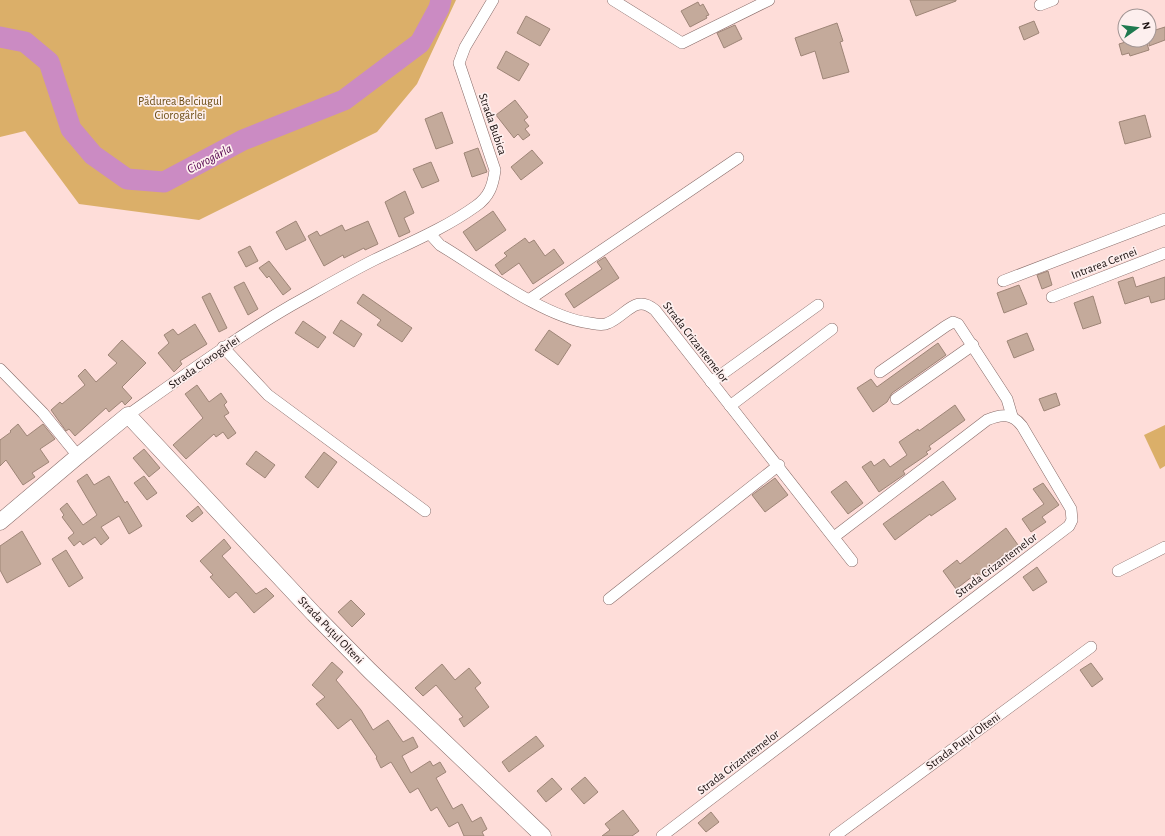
<svg xmlns="http://www.w3.org/2000/svg" width="1165" height="836" viewBox="0 0 1165 836" font-family="'Alegreya Sans',sans-serif">
  <style>
    .green { fill: #dbaf69 }
    .lines { fill: none; stroke-linecap: round; stroke-linejoin: round }
    .river { stroke: #cb8bc3; stroke-width: 21 }
    .building { fill: #c4aa9b; stroke: #9e8577 }
    .street-casing { stroke: #876b68; stroke-width: 12 }
    .secondary-casing { stroke: #876b68; stroke-width: 17 }
    .street { stroke: #fff; stroke-width: 11 }
    .secondary { stroke: #fff; stroke-width: 16 }
    .labels { text-anchor: middle; stroke-width: 3.5; stroke-linejoin: round; paint-order: stroke }
    .park-label { font-size: 12px; fill: #6e4f16; stroke: #fdefee }
    .street-label { font-size: 12px; fill: #190f0e; stroke: #fdefee }
    .water-label { font-size: 13px; font-style: italic; fill: #53024f; stroke: #fdefee }
  </style>
  <rect width="100%" height="100%" fill="#feddd9"/>
  <g class="green">
    <path d="M0 0H456L417 84 377 132 199 220 79 204 25 131 0 137Z"/>
    <path d="M1165 425V466L1160 469 1144 435Z"/>
  </g>
  <g class="lines">
    <path class="river" d="M0 37 25 42 49 62 71 129 93 155 127 179 164 182 243 140 344 100 420 43 439 8 441 0"/>
  </g>
  <g class="building">
    <path d="M910 0H956V1L916 16Z"/>
    <path d="M698 2 700 6 703 4 709 15 706 16 707 18 690 27 681 11Z"/>
    <path d="M526 16 550 29 540 46 517 33Z"/>
    <path d="M1034 21 1039 33 1024 40 1019 27Z"/>
    <path d="M837 23 843 41 840 42 849 72 823 79 815 51 801 56 795 38Z"/>
    <path d="M735 25 742 39 724 48 717 33Z"/>
    <path d="M1165 27V40L1149 46V32Z"/>
    <path d="M1132 40H1146L1149 50 1130 56 1129 53 1122 55 1119 44Z"/>
    <path d="M506 51 529 64 519 81 497 68Z"/>
    <path d="M515 100 528 117 524 120 529 126 525 129 530 135 523 140 518 134 514 138 496 115Z"/>
    <path d="M442 112 453 143 436 149 425 119Z"/>
    <path d="M1145 115 1151 137 1125 144 1119 122Z"/>
    <path d="M478 148 487 172 472 177 464 153Z"/>
    <path d="M532 150 543 163 521 180 511 167Z"/>
    <path d="M431 162 439 181 422 188 413 169Z"/>
    <path d="M405 191 414 213 404 218 410 232 399 237 385 202Z"/>
    <path d="M493 211 506 230 476 251 463 232Z"/>
    <path d="M296 221 306 240 286 250 276 232Z"/>
    <path d="M368 221 378 244 365 250 364 248 344 258 343 255 324 266 308 236 317 231 320 236 342 225 345 231Z"/>
    <path d="M525 238 529 243 534 240 545 256 554 249 564 263 533 284 519 263 502 275 495 265 507 256 504 253Z"/>
    <path d="M250 246 258 261 246 267 238 252Z"/>
    <path d="M605 257 619 278 574 308 565 294 602 269 597 262Z"/>
    <path d="M269 261 291 289 283 295 269 276 267 278 259 268Z"/>
    <path d="M1048 271 1052 285 1042 289 1037 275Z"/>
    <path d="M1133 277 1136 287 1165 277V299L1151 303 1149 296 1125 304 1118 282Z"/>
    <path d="M244 282 258 309 248 315 234 287Z"/>
    <path d="M1019 285 1027 304 1004 313 997 293Z"/>
    <path d="M210 293 227 328 219 332 202 297Z"/>
    <path d="M363 294 412 328 402 342 377 325 381 320 357 303Z"/>
    <path d="M1093 296 1101 323 1083 329 1074 303Z"/>
    <path d="M341 320 362 334 354 347 333 333Z"/>
    <path d="M303 321 326 337 318 348 295 333Z"/>
    <path d="M195 324 207 344 180 361 182 364 174 372 158 353 169 343 164 335 173 329 178 335Z"/>
    <path d="M549 330 571 345 558 365 535 350Z"/>
    <path d="M1027 333 1034 350 1014 358 1007 341Z"/>
    <path d="M122 340 146 363 122 387 132 398 125 405 122 401 109 412 106 408 75 436 69 429 66 431 51 410 60 402 62 404 85 385 78 376 85 369 96 382 117 363 108 355Z"/>
    <path d="M938 343 946 355 892 393 887 402 873 412 857 388 871 379 877 387Z"/>
    <path d="M197 385 209 402 221 393 227 402 224 405 229 413 224 416 236 433 228 439 223 432 216 437 214 434 186 459 173 445 203 418 185 394Z"/>
    <path d="M1056 393 1060 405 1044 411 1039 399Z"/>
    <path d="M955 405 965 420 929 446 931 449 926 452 928 454 903 471 905 474 879 492 862 467 871 461 874 466 884 459 890 467 907 455 899 442 918 429 919 431Z"/>
    <path d="M18 424 27 436 43 424 55 439 40 449 49 462 32 473 35 477 23 485 6 460 0 466V440L11 432 10 431Z"/>
    <path d="M144 449 160 468 149 477 133 458Z"/>
    <path d="M256 451 275 465 265 478 246 464Z"/>
    <path d="M324 452 337 462 318 488 305 477Z"/>
    <path d="M87 474 94 485 109 476 125 503 127 501 142 526 129 534 119 516 101 527 109 538 101 545 95 537 83 545 80 541 74 546 68 538 74 533 62 517 64 515 60 509 67 503 83 525 97 515 77 481Z"/>
    <path d="M144 476 157 493 147 500 134 483Z"/>
    <path d="M775 478 788 495 765 512 752 495Z"/>
    <path d="M846 481 863 503 848 514 831 492Z"/>
    <path d="M943 481 956 499 931 516 930 514 895 540 883 524Z"/>
    <path d="M1043 483 1059 505 1042 517 1046 522 1031 532 1022 519 1044 504 1033 489Z"/>
    <path d="M198 506 203 513 192 522 186 516Z"/>
    <path d="M1006 528 1018 545 997 560 999 563 979 577 977 573 956 589 943 571 957 560 960 564Z"/>
    <path d="M22 531 41 564 7 583 0 570V546Z"/>
    <path d="M224 539 231 548 222 556 256 594 266 588 274 596 254 613 236 592 229 598 210 577 213 575 200 561Z"/>
    <path d="M66 550 83 578 69 587 52 559Z"/>
    <path d="M1037 567 1047 582 1033 591 1023 577Z"/>
    <path d="M351 600 365 614 352 627 338 612Z"/>
    <path d="M332 662 343 672 336 680 361 710 373 730 388 720 403 742 413 737 418 747 402 756 411 773 430 761 433 766 440 762 446 772 436 778 453 809 462 804 472 822 481 817 487 829 482 832 484 836H464L458 822 449 827 437 807 431 811 418 788 410 793 391 762 381 768 376 758 377 757 351 719 338 729 325 714 316 704 325 697 312 685Z"/>
    <path d="M1091 663 1103 679 1092 687 1080 670Z"/>
    <path d="M442 664 455 680 469 668 481 683 475 688 489 707 464 727 459 719 463 717 436 685 423 696 415 688Z"/>
    <path d="M536 736 544 746 509 772 502 762Z"/>
    <path d="M585 777 598 792 584 804 571 789Z"/>
    <path d="M552 778 562 789 546 802 537 791Z"/>
    <path d="M623 810 639 831 632 836H602L610 830 605 824Z"/>
    <path d="M711 812 719 822 706 832 698 823Z"/>
  </g>
  <g class="lines">
    <g class="street-casing">
      <g id="street">
        <path d="M613 0 682 43 769 0"/>
        <path d="M1040 5 1053 0"/>
        <path d="M430 234 440 245C480 269 545 318 590 323 596 324 603 326 608 323 626 316 635 293 655 310L852 561"/>
        <path d="M1003 281 1165 219"/>
        <path d="M1052 297 1165 253"/>
        <path d="M530 299 738 158"/>
        <path d="M223 347 268 395 425 511"/>
        <path d="M0 369 43 413 78 456"/>
        <path d="M880 372 946 326 953 322 958 324 1007 399 1012 416"/>
        <path d="M711 382 818 305"/>
        <path d="M896 399 973 345"/>
        <path d="M730 406 832 329"/>
        <path d="M128 415C182 377 235 338 292 305 319 290 346 274 374 260 409 243 444 229 476 206 489 197 493 186 495 170L459 63 465 47 493 0"/>
        <path d="M1118 571 1165 547"/>
        <path d="M609 599 779 465"/>
        <path d="M662 836 1069 526 1072 520 1071 509 1022 426C1012 413 1001 414 987 420L834 537"/>
        <path d="M835 836 1091 647"/>
      </g>
    </g>
    <g class="secondary-casing">
      <path id="secondary" d="M0 522 78 456 128 415 314 614 370 671 543 836"/>
    </g>
    <use href="#street" class="street"/>
    <use href="#secondary" class="secondary"/>
  </g>
  <g class="labels">
    <g class="park-label">
      <text x="180" y="105">Pădurea Belciugul<tspan x="180" dy="14">Ciorogârlei</tspan></text>
    </g>
    <g class="street-label">
      <text transform="translate(493 124) rotate(71)" y="4">Strada Bubica</text>
      <text transform="translate(1104 263) rotate(-21)" y="4">Intrarea Cernei</text>
      <text transform="translate(696 342) rotate(52)" y="4">Strada Crizantemelor</text>
      <text transform="translate(204 362) rotate(-35)" y="4">Strada Ciorogârlei</text>
      <text transform="translate(996 565) rotate(-37)" y="4">Strada Crizantemelor</text>
      <text transform="translate(331 630) rotate(46)" y="4">Strada Puțul Olteni</text>
      <text transform="translate(963 741) rotate(-36)" y="4">Strada Puțul Olteni</text>
      <text transform="translate(738 762) rotate(-37)" y="4">Strada Crizantemelor</text>
    </g>
    <g class="water-label">
      <text transform="translate(209 158) rotate(-28)" y="5">Ciorogârla</text>
    </g>
  </g>
  <g transform="translate(1137 28) rotate(76)"><circle r="19" fill="#fdefee" stroke="#a29594"/>
  <path d="M0-3L7 15L0 10L-7 15Z" fill="#1f7a50"/>
  <text y="-6" font-size="11" font-weight="bold" text-anchor="middle" fill="#190f0e">N</text>
  </g>
</svg>
